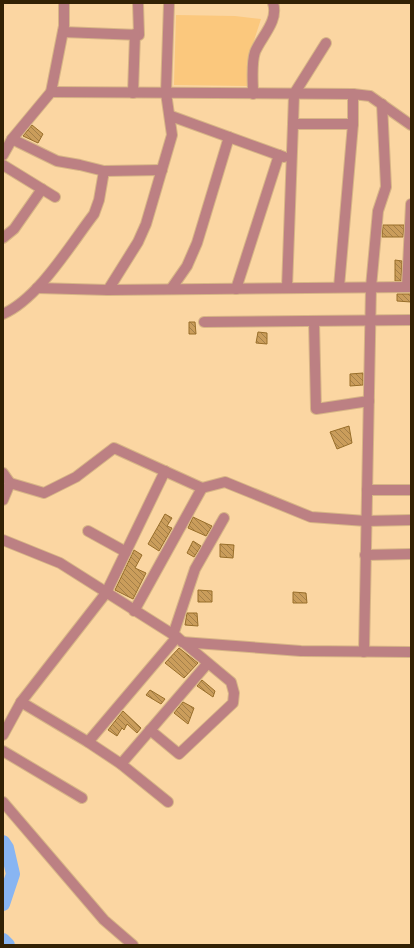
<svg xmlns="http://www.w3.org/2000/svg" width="414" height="948" viewBox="0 0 414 948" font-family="'DejaVu Sans',sans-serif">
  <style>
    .built { fill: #fbc87d }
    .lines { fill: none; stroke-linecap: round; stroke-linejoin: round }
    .river { stroke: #88b5f2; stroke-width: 14 }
    .building { fill: url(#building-back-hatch); stroke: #986e2a }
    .street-casing { stroke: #d7b586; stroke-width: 12 }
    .street { stroke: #bc8083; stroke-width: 10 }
  </style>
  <defs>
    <pattern id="building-back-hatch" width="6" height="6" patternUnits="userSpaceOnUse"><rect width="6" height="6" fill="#ca9d5b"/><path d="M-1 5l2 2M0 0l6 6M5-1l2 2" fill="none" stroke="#a58049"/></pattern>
  </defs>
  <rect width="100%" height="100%" fill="#fbd6a2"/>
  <path class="built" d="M176 15 235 16 261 19 248 59 247 86 174 85Z"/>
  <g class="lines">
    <g class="river">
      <path d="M3 842 7 848 13 874 3 904"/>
      <path d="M3 940 8 945"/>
    </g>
  </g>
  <g class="building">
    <path d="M32 125 43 134 38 143 23 136Z"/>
    <path d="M383 225H404L403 237H382Z"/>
    <path d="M395 260 402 261 401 281H395Z"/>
    <path d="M397 294H411V302L397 301Z"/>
    <path d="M189 322H195L196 334H189Z"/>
    <path d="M258 332 267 333V344L256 343Z"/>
    <path d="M363 373V385L350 386V374Z"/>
    <path d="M349 426 352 443 337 449 330 432Z"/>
    <path d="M165 514 172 518 167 526 172 528 159 551 148 544Z"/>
    <path d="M193 517 212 526 206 536 188 528Z"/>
    <path d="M193 541 201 546 194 557 187 553Z"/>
    <path d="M220 544 234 545 233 558 220 557Z"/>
    <path d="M134 550 142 555 135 568 146 573 133 599 115 590Z"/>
    <path d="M198 590 212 591V602H198Z"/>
    <path d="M293 592 306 593 307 603H293Z"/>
    <path d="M187 613H197L198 626 185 625Z"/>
    <path d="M179 648 198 663 184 678 165 663Z"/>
    <path d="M202 680 215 691 213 697 197 686Z"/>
    <path d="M150 690 165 699 161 704 146 695Z"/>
    <path d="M183 702 194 708 188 724 174 713Z"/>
    <path d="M123 711 141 728 137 733 127 724 124 730 122 728 117 736 108 730Z"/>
  </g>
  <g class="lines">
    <g class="street-casing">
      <g id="street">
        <path d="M63 32 139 35 138 3"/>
        <path d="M51 92 353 94"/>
        <path d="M133 93 135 34"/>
        <path d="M253 94C253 81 251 64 255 52 261 37 279 21 273 3"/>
        <path d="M171 116 284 157"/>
        <path d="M293 124 294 94 326 43"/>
        <path d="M3 155 12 139 51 92 64 26V3"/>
        <path d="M3 165 55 197"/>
        <path d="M104 171 162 170"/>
        <path d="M3 238 14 229 42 189"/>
        <path d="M339 287 353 124V94L370 96 411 125"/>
        <path d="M407 287 411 204"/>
        <path d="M37 288 108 290 411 287"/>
        <path d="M287 288 293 124H353"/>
        <path d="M171 289 187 266 197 243 229 137"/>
        <path d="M236 289 279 155"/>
        <path d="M108 290 138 242 146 224 172 135 166 93 169 3"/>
        <path d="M3 314C39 298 70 245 94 214L99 200 104 171 80 165 57 161 12 139"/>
        <path d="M314 321 316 409 369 401"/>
        <path d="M204 322 411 320"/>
        <path d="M3 473 10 483 3 500"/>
        <path d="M10 483 44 493 76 477 114 448 202 488 134 611"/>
        <path d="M202 488 225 482 311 517 366 521 411 520"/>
        <path d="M367 490H411"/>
        <path d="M88 531 126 552"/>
        <path d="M3 540 60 563 177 637 231 682 234 693 233 703 179 754 150 730"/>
        <path d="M365 555 411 554"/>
        <path d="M173 635 195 569 224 518"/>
        <path d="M182 642 301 651 411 652"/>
        <path d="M364 652 371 287 378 211 386 187 382 104"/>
        <path d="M21 702 88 742 121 764 168 802"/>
        <path d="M3 735 21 702 106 593 165 471"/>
        <path d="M88 742 177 637"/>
        <path d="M3 751 82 798"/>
        <path d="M121 764 207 664"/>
        <path d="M3 802 104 920 133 945"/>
      </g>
    </g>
    <use href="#street" class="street"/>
  </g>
  <rect width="414" height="948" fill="none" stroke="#322104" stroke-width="8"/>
</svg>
